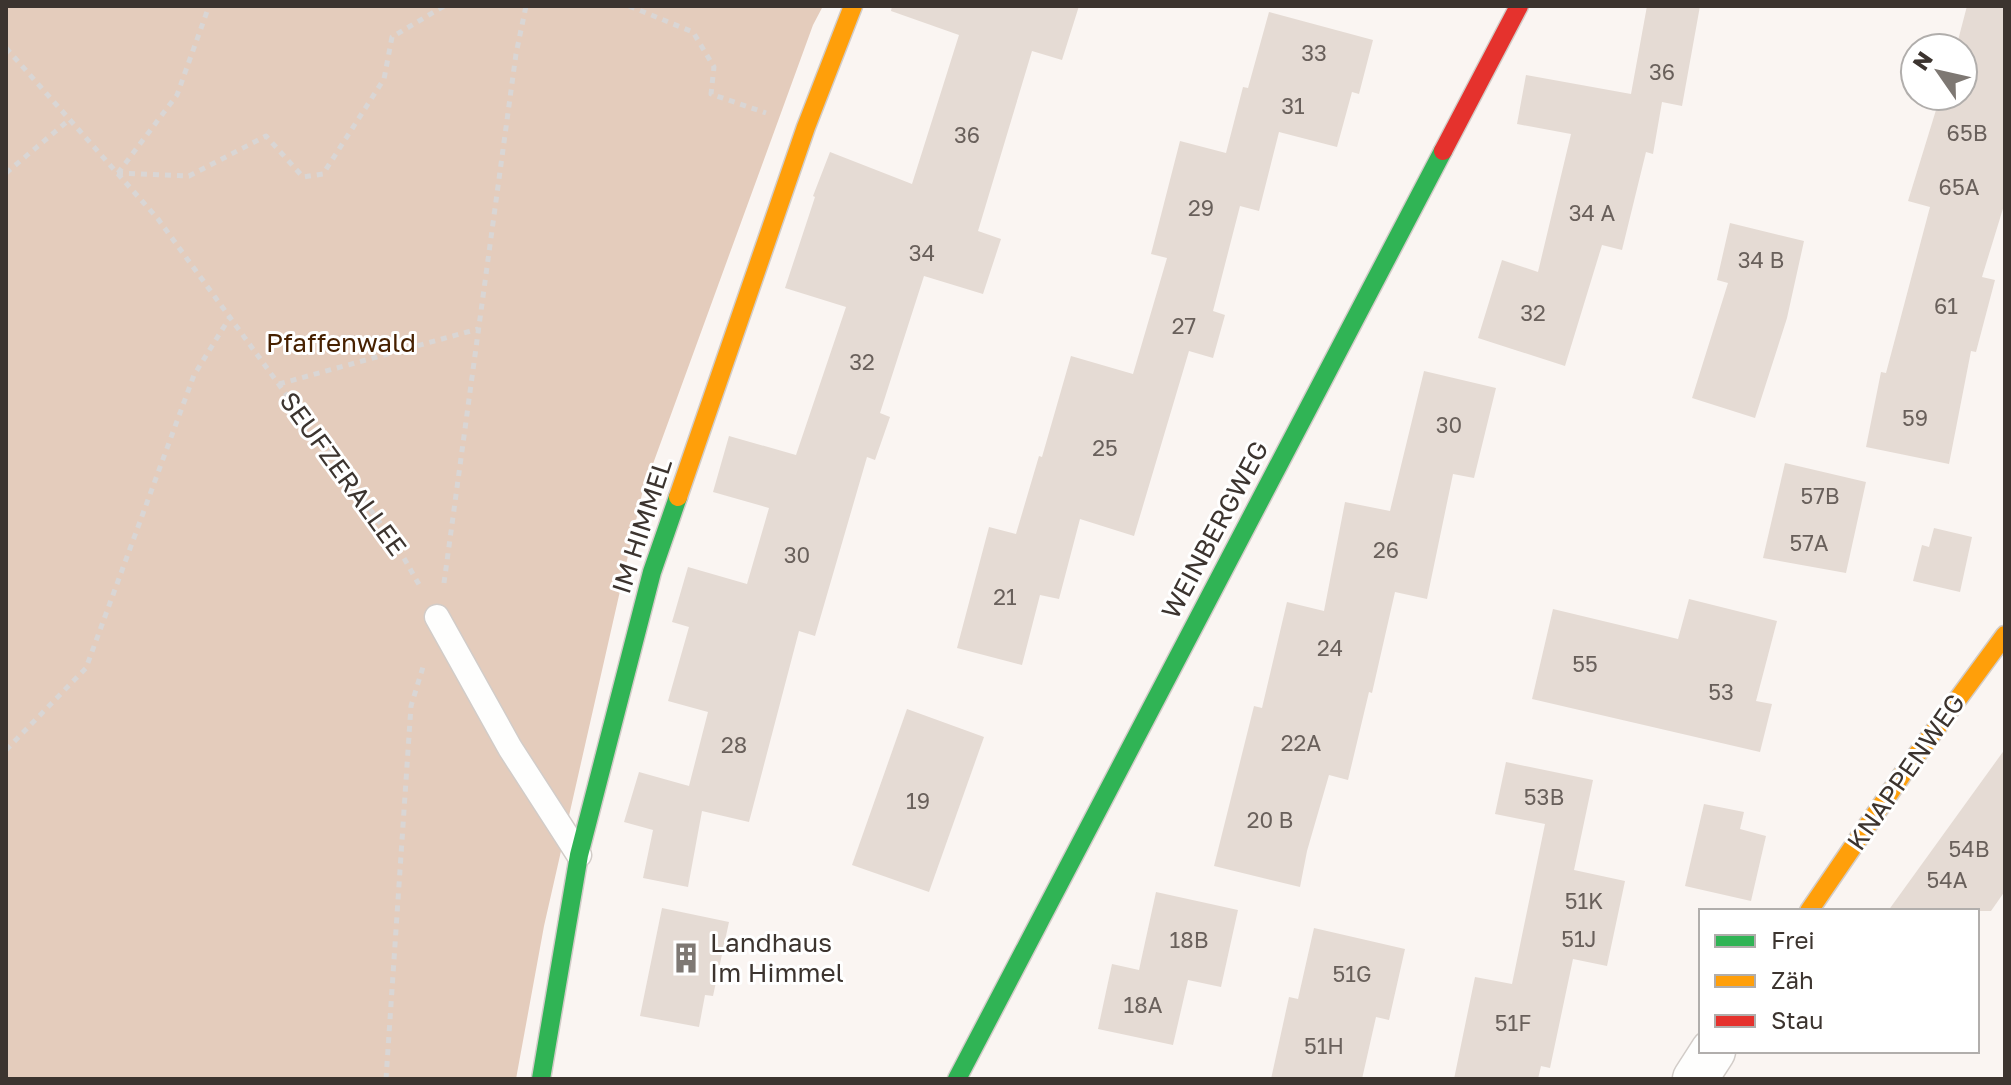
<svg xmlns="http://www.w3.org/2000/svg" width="2011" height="1085" viewBox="0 0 2011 1085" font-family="'Golos Text',sans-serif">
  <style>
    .forest { fill: #e4ccbc }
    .building { fill: #e5dbd4 }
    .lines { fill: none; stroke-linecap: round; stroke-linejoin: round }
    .lane-casing { stroke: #d2ccc8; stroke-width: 27 }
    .street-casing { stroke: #d2ccc8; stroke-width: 47 }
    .fast-casing { stroke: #d2ccc8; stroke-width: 21 }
    .slow-casing { stroke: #d2ccc8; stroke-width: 21 }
    .jam-casing { stroke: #d2ccc8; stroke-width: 21 }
    .path { stroke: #d9d6d5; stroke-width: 5; stroke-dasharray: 6 6; stroke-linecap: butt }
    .lane { stroke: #fefefd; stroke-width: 24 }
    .street { stroke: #fefefd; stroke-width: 44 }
    .fast { stroke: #30b455; stroke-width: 18 }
    .slow { stroke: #ff9f0a; stroke-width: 18 }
    .jam { stroke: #e5322d; stroke-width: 18 }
    .labels { text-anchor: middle; stroke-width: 6; stroke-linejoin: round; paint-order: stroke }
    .number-label { font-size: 22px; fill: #69605b }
    .park-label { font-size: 26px; fill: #462000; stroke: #fff }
    .street-label { font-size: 26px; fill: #3c342f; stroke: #fff }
    .poi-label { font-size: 26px; fill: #3c342f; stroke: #fff; text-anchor: start }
  </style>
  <rect width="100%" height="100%" fill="#faf5f2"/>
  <path class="forest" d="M6 6H823L813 25 642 494 544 926 516 1079H6Z"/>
  <g class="building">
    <path d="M892 6H1079L1062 60 1032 51 978 231 1001 239 983 294 924 276 880 413 890 417 875 460 867 457 815 636 799 631 749 822 702 811 688 887 643 878 653 830 624 822 639 772 689 786 708 712 668 701 689 627 672 622 688 567 747 584 769 508 713 492 729 436 796 455 846 307 785 288 815 197 813 196 830 152 912 184 959 35 891 11Z"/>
    <path d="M1647 6H1700L1682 106 1662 102 1653 154 1646 152 1622 250 1602 245 1565 366 1478 338 1502 260 1538 272 1571 134 1517 124 1526 75 1631 94Z"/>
    <path d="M1967 6H2005V202L1982 277 1995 280 1976 352 1971 351 1949 464 1866 447 1881 372 1886 373 1930 207 1908 201 1940 97 1963 96V48H1956Z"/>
    <path d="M1269 12 1373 40 1359 94 1352 92 1337 147 1279 132 1259 211 1240 206 1213 311 1225 315 1213 358 1189 351 1134 536 1080 519 1059 599 1040 595 1022 665 957 648 989 527 1016 534 1039 456 1042 457 1071 356 1133 374 1167 258 1151 254 1180 141 1226 153 1243 87 1248 88Z"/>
    <path d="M1730 223 1804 241 1787 318 1755 418 1692 398 1728 283 1717 280Z"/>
    <path d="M1424 371 1496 388 1474 478 1453 474 1427 599 1395 592 1372 693 1369 692 1348 780 1329 775 1307 851 1300 887 1214 866 1254 706 1262 708 1287 602 1324 611 1345 502 1390 511Z"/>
    <path d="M1785 463 1866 482 1846 573 1763 558Z"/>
    <path d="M1934 528 1972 537 1960 592 1913 581 1922 545 1929 547Z"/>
    <path d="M1689 599 1777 621 1756 701 1772 704 1760 752 1532 699 1553 609 1678 639Z"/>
    <path d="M907 709 984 737 929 892 852 865Z"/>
    <path d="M2005 749V891L1991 911H1888Z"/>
    <path d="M1506 762 1593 780 1574 870 1625 881 1607 966 1573 959 1550 1068 1541 1066 1538 1079H1454L1475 977 1512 984 1545 824 1495 814Z"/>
    <path d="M1704 804 1744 812 1740 829 1766 836 1751 901 1685 886Z"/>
    <path d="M1156 892 1238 910 1221 987 1188 980 1173 1045 1098 1029 1112 964 1139 970Z"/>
    <path d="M662 908 729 922 713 996 705 995 699 1027 640 1016Z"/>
    <path d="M1314 928 1405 949 1389 1020 1376 1017 1362 1079H1271L1289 997 1298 999Z"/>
  </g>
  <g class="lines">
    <g class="lane-casing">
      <path id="lane" d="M437 617 510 748 579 855"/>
    </g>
    <g class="street-casing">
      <path id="street" d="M1695 1079 1713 1051"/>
    </g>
    <g class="fast-casing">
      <g id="fast">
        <path d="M541 1079 579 855 652 572 678 497"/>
        <path d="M957 1079 1443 151"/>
      </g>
    </g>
    <g class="slow-casing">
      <g id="slow">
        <path d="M678 497 806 127 853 6"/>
        <path d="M1809 911 1902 775 2005 635"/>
      </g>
    </g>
    <g class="jam-casing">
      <path id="jam" d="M1443 151 1519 6"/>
    </g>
    <g class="path">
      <path d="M629 6 693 32 714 67 711 94 766 113"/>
      <path d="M6 48 158 219 397 546 421 588"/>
      <path d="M6 173 69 120"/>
      <path d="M117 173 189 176 266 136 303 177 323 174 384 79 392 37 444 6"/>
      <path d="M118 173 177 95 209 6"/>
      <path d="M279 384 478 329"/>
      <path d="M444 583 516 54 526 6"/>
      <path d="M6 750 86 668 194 375 230 317"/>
      <path d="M386 1079 411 706 423 667"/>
    </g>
    <use href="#lane" class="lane"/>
    <use href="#street" class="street"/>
    <use href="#fast" class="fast"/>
    <use href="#slow" class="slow"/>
    <use href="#jam" class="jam"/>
  </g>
  <defs>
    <g id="building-bare" transform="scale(2.4)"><path d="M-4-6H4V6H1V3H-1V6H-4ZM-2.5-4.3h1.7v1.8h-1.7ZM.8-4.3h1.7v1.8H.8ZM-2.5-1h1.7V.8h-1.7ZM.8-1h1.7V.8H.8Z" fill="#7e7873" stroke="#fff" stroke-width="2.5" paint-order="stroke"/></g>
  </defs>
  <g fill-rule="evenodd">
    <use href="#building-bare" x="686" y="958"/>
  </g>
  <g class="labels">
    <g class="number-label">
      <text x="1314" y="61">33</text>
      <text x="1662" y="80">36</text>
      <text x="1293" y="114">31</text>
      <text x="1967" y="141">65B</text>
      <text x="967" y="143">36</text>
      <text x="1959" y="195">65A</text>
      <text x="1201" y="216">29</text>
      <text x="1592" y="221">34 A</text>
      <text x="922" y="261">34</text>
      <text x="1761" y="268">34 B</text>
      <text x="1946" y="314">61</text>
      <text x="1533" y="321">32</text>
      <text x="1184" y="334">27</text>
      <text x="862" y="370">32</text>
      <text x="1915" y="426">59</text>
      <text x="1449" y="433">30</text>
      <text x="1105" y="456">25</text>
      <text x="1820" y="504">57B</text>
      <text x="1809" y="551">57A</text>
      <text x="1386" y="558">26</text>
      <text x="797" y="563">30</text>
      <text x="1005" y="605">21</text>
      <text x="1330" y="656">24</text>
      <text x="1585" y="672">55</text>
      <text x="1721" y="700">53</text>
      <text x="1301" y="751">22A</text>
      <text x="734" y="753">28</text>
      <text x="1544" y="805">53B</text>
      <text x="918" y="809">19</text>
      <text x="1270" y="828">20 B</text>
      <text x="1969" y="857">54B</text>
      <text x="1947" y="888">54A</text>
      <text x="1584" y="909">51K</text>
      <text x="1579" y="947">51J</text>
      <text x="1189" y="948">18B</text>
      <text x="1352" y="982">51G</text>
      <text x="1143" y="1013">18A</text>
      <text x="1513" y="1031">51F</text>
      <text x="1324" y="1054">51H</text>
    </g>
    <g class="park-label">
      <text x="341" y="352">Pfaffenwald</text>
    </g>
    <g class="street-label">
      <text transform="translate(343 474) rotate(54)" y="9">SEUFZERALLEE</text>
      <text transform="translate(642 526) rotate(-72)" y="9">IM HIMMEL</text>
      <text transform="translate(1215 530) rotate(-62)" y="9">WEINBERGWEG</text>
      <text transform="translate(1906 772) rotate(-55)" y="9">KNAPPENWEG</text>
    </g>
    <g class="poi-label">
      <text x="710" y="952">Landhaus<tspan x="710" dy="30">Im Himmel</tspan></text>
    </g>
  </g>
  <rect width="2011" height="1085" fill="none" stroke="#3c342f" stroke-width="16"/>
  <rect x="1699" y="909" width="280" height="144" fill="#ffffff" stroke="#b1aeac" stroke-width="2"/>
  <rect x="1715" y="935" width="40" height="12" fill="#30b455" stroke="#b1aeac" stroke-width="2"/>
  <text x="1771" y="949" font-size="24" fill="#3c342f">Frei</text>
  <rect x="1715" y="975" width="40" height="12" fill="#ff9f0a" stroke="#b1aeac" stroke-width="2"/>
  <text x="1771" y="989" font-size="24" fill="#3c342f">Zäh</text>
  <rect x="1715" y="1015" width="40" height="12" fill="#e5322d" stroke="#b1aeac" stroke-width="2"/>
  <text x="1771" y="1029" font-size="24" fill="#3c342f">Stau</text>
  <g transform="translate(1939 72) rotate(304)"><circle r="38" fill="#ffffff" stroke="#b1aeac" stroke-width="2"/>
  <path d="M0-6L14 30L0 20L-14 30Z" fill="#7e7873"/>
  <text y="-12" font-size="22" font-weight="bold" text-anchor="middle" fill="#3c342f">N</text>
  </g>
</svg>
